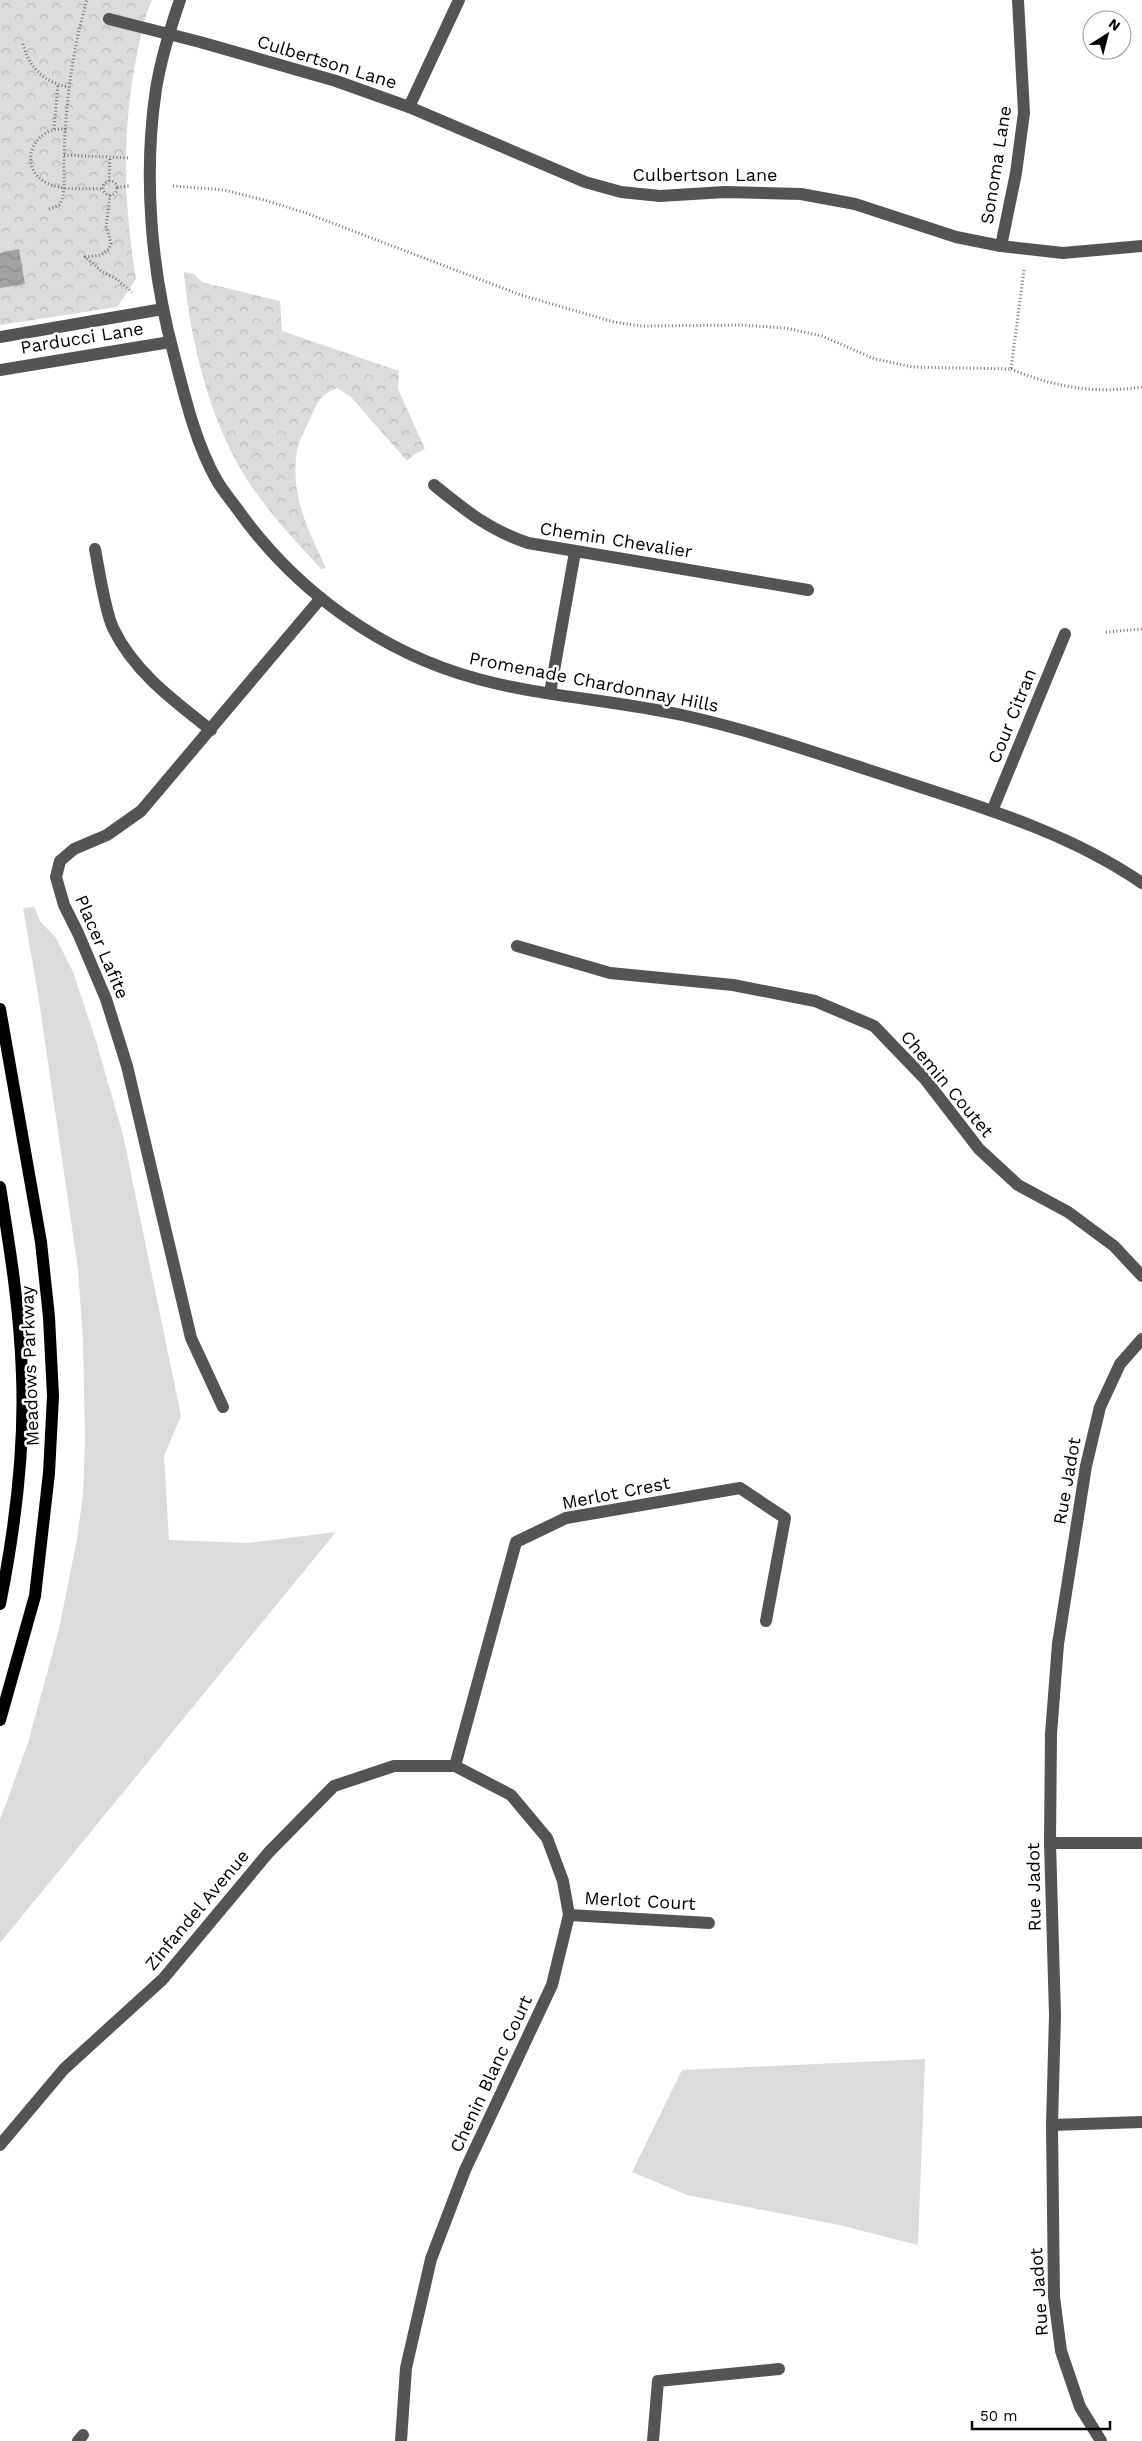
<svg xmlns="http://www.w3.org/2000/svg" width="1142" height="2441" viewBox="0 0 1142 2441" font-family="'Work Sans',sans-serif">
  <style>
    .grass { fill: #dbdbdb }
    .park { fill: url(#park-crowns) }
    .water { fill: url(#water-waves) }
    .lines { fill: none; stroke-linecap: round; stroke-linejoin: round }
    .path { stroke: #767676; stroke-width: 3; stroke-dasharray: 1 2.5; stroke-linecap: butt }
    .minor { stroke: #545454; stroke-width: 12 }
    .major { stroke: #000; stroke-width: 12 }
    .labels { text-anchor: middle; stroke-width: 5; stroke-linejoin: round; paint-order: stroke }
    .street-label { font-size: 18px; fill: #000; stroke: #fff }
  </style>
  <defs>
    <pattern id="park-crowns" width="20" height="18" patternUnits="userSpaceOnUse" patternTransform="scale(1.25)"><rect width="20" height="18" fill="#dbdbdb"/><path d="M2 6a3 3 0 1 1 6 0M12 15a3 3 0 1 1 6 0" fill="none" stroke="#bababa"/></pattern>
    <pattern id="water-waves" width="16" height="10" patternUnits="userSpaceOnUse" patternTransform="scale(1.25)"><rect width="16" height="10" fill="#a2a2a2"/><path d="M0 5q4-4 8 0t8 0" fill="none" stroke="#8a8a8a"/></pattern>
  </defs>
  <rect width="100%" height="100%" fill="#fff"/>
  <g class="grass">
    <path d="M34 907 40 921 56 938 73 972 96 1041 123 1135 181 1416 164 1456 169 1540 248 1543 336 1532 0 1943V1820L28 1743 59 1629 77 1539 83 1495 85 1439 83 1340 78 1269 38 994 23 908Z"/>
    <path d="M925 2059 918 2245 839 2225 687 2195 632 2172 682 2070Z"/>
  </g>
  <g class="park">
    <path d="M0 0H152C142 23 139 45 134 70 122 142 124 207 136 279L117 307 0 325Z"/>
    <path d="M184 272 194 274 202 282 280 301 282 331 399 371 398 389 425 449 415 454 407 461 350 396 337 388C320 394 316 405 309 421 305 430 299 440 297 450 290 495 307 528 326 568L321 569C295 541 269 513 248 481 210 423 190 341 184 272Z"/>
  </g>
  <path class="water" d="M19 249 25 284 0 288V253Z"/>
  <g class="lines">
    <g class="path">
      <path d="M23 44C29 68 45 83 69 87"/>
      <path d="M54 129 58 84"/>
      <path d="M66 129C31 126 16 170 49 184 64 191 87 188 103 189"/>
      <path d="M64 155 130 158"/>
      <path d="M109 181 110 157"/>
      <circle cx="110" cy="188" r="7"/>
      <path d="M173 186 224 190 264 200 306 213 521 295 614 322 642 326 743 325 785 328 822 336 875 359 913 367 1011 369 1024 270"/>
      <path d="M117 187 130 186"/>
      <path d="M110 195 106 227 111 243 109 249 101 255 85 257 101 271 115 278 132 292"/>
      <path d="M49 209 59 205C67 194 63 174 64 160 65 107 72 51 87 0"/>
      <path d="M1011 369C1053 387 1096 394 1142 387"/>
      <path d="M1106 632 1142 629"/>
    </g>
    <g class="minor">
      <path d="M180 0C170 29 161 59 156 89 143 176 151 270 174 355 185 397 195 441 216 479 222 490 231 500 238 510 296 591 381 653 478 679 545 697 615 700 682 715 755 731 825 756 896 779 981 807 1068 832 1142 883"/>
      <path d="M109 19 200 42 336 81 409 107 585 182 621 192 660 196 725 192 801 194 855 204 956 237 1001 246 1063 253 1142 246"/>
      <path d="M409 107 459 0"/>
      <path d="M1001 246 1016 173 1024 113 1018 0"/>
      <path d="M0 337 163 309"/>
      <path d="M0 370 170 342"/>
      <path d="M434 485C466 511 489 530 528 543L808 590"/>
      <path d="M95 549C99 570 105 611 113 628 134 672 174 701 211 730"/>
      <path d="M550 693 575 552"/>
      <path d="M992 811 1065 634"/>
      <path d="M517 946 610 973 733 985 815 1001 874 1026 925 1079 979 1149 1018 1185 1068 1212 1114 1246 1142 1276"/>
      <path d="M223 1407 191 1338 127 1066 106 999 78 933 64 905 56 877 60 861 74 849 107 835 141 811 321 598"/>
      <path d="M455 1766 516 1542 566 1518 740 1488 785 1518 766 1621"/>
      <path d="M1050 1843H1142"/>
      <path d="M569 1915 709 1923"/>
      <path d="M1052 2125 1142 2122"/>
      <path d="M0 2145 64 2069 163 1979 269 1852 334 1786 394 1766H455L511 1795 547 1838 563 1881 569 1915 552 1985 465 2170 431 2259 406 2368 401 2441"/>
      <path d="M78 2441 83 2435"/>
      <path d="M653 2441 658 2381 779 2369"/>
      <path d="M1101 2441 1080 2407 1061 2351 1054 2297 1052 2125 1055 2015 1050 1843 1051 1734 1058 1644 1086 1466 1100 1407 1120 1364 1142 1339"/>
    </g>
    <g class="major">
      <path d="M0 1009 41 1242 49 1317 53 1396 49 1473 35 1596 0 1720"/>
      <path d="M0 1187C10 1249 20 1311 22 1375 25 1452 15 1529 0 1604"/>
    </g>
  </g>
  <g class="labels">
    <g class="street-label">
      <text transform="translate(327 62) rotate(17)" y="6">Culbertson Lane</text>
      <text transform="translate(996 165) rotate(-81)" y="6">Sonoma Lane</text>
      <text x="705" y="181">Culbertson Lane</text>
      <text transform="translate(82 338) rotate(-9)" y="6">Parducci Lane</text>
      <text transform="translate(616 540) rotate(9)" y="6">Chemin Chevalier</text>
      <text transform="translate(594 682) rotate(11)" y="6">Promenade Chardonnay Hills</text>
      <text transform="translate(1012 716) rotate(-68)" y="6">Cour Citran</text>
      <text transform="translate(102 947) rotate(67)" y="6">Placer Lafite</text>
      <text transform="translate(947 1084) rotate(50)" y="6">Chemin Coutet</text>
      <text transform="translate(30 1366) rotate(-92)" y="6">Meadows Parkway</text>
      <text transform="translate(1067 1481) rotate(-80)" y="6">Rue Jadot</text>
      <text transform="translate(616 1493) rotate(-11)" y="6">Merlot Crest</text>
      <text transform="translate(1034 1887) rotate(-91)" y="6">Rue Jadot</text>
      <text transform="translate(640 1901) rotate(3)" y="6">Merlot Court</text>
      <text transform="translate(197 1910) rotate(-50)" y="6">Zinfandel Avenue</text>
      <text transform="translate(491 2074) rotate(-65)" y="6">Chenin Blanc Court</text>
      <text transform="translate(1039 2292) rotate(-94)" y="6">Rue Jadot</text>
    </g>
  </g>
  <g transform="translate(1107 35) rotate(36)"><circle r="24" fill="#ffffff" stroke="#999999"/>
  <path d="M0-4L9 19L0 12L-9 19Z" fill="#000000"/>
  <text y="-8" font-size="14" font-weight="bold" text-anchor="middle" fill="#000000">N</text>
  </g>
  <path d="M972 2421v8h138v-8" fill="none" stroke="#000000" stroke-width="2.5"/>
  <text x="980" y="2421" font-size="15" fill="#000000" stroke="#ffffff" stroke-width="4" paint-order="stroke">50 m</text>
</svg>
